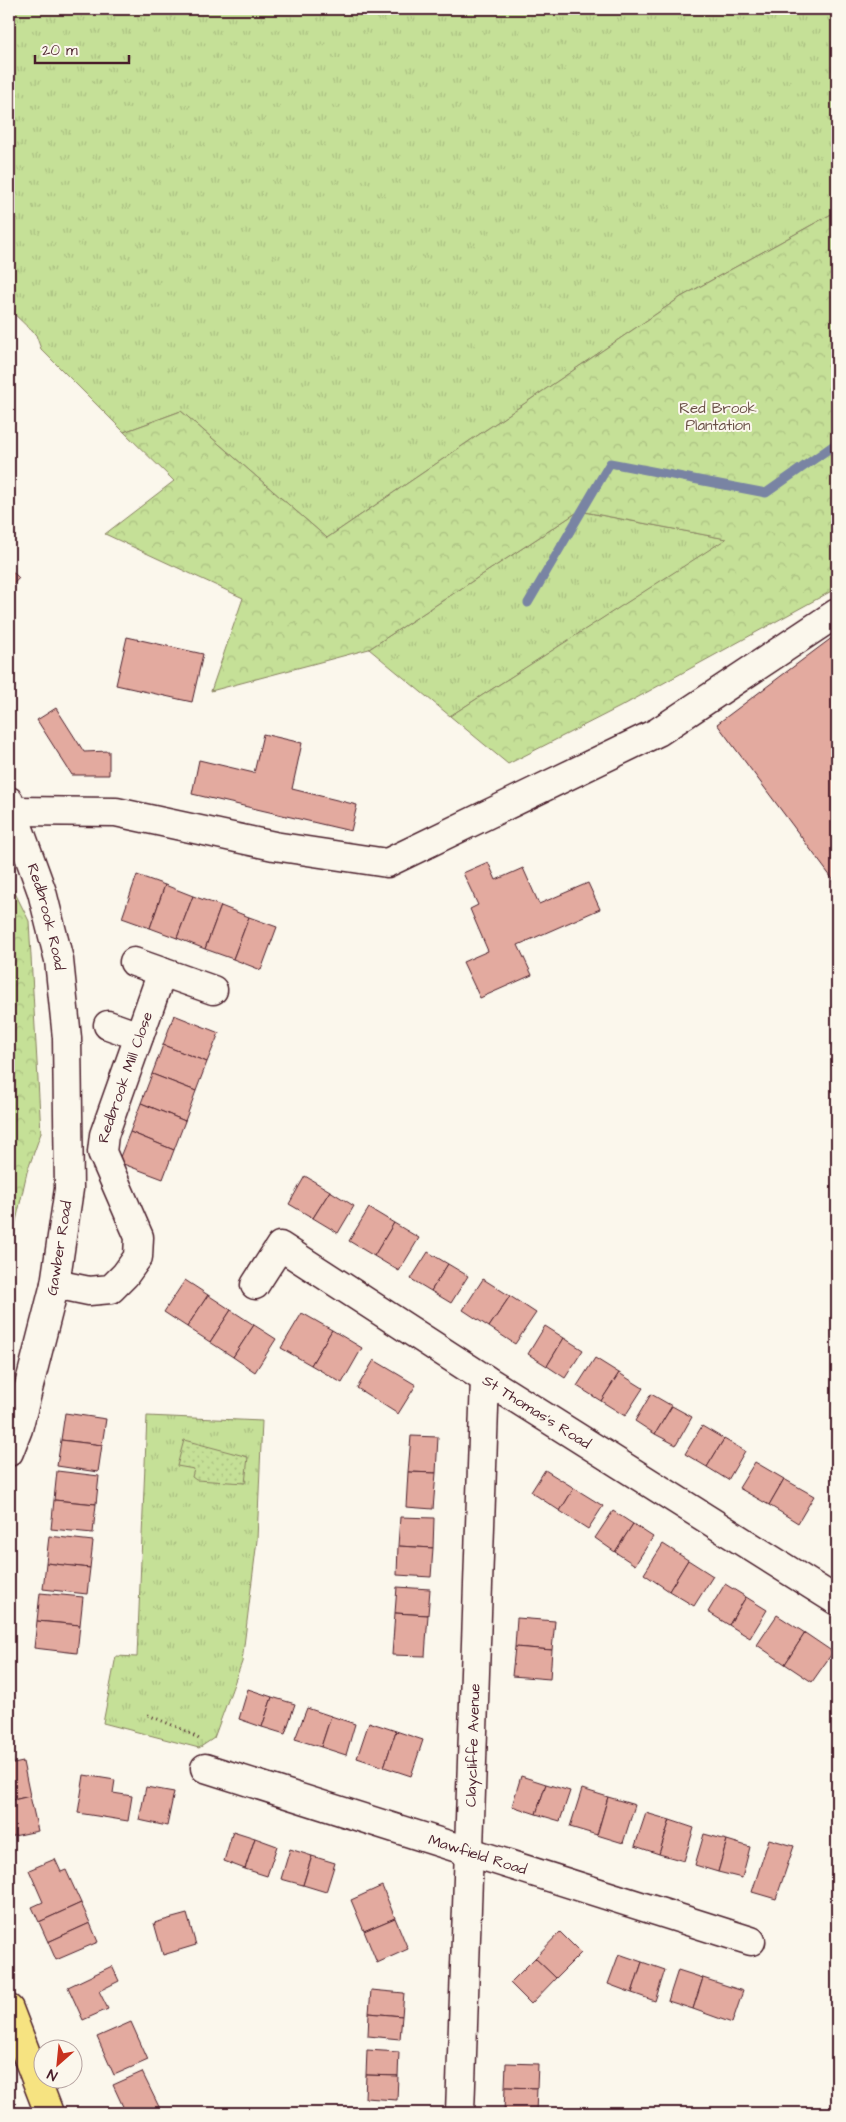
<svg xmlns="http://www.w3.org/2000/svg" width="846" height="2122" viewBox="0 0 846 2122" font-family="'Architects Daughter',sans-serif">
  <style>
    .grass { fill: url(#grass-tufts); stroke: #888061 }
    .forest { fill: url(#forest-crowns); stroke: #888061 }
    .park { fill: url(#park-dots); stroke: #888061 }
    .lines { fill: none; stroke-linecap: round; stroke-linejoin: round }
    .stream { stroke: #7984a3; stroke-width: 9 }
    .building { fill: #e3aa9f; stroke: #4a1f2b }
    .minor-casing { stroke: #4a1f2b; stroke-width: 31 }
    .highway-casing { stroke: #4a1f2b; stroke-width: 31 }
    .path { stroke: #4a1f2b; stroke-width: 3; stroke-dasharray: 1 4; stroke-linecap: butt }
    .minor { stroke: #fbf7ec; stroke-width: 28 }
    .highway { stroke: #f6e381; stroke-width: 28 }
    .labels { text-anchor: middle; stroke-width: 4; stroke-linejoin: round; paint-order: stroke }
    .park-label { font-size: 15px; fill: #694f46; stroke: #fbf7ec }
    .street-label { font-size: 15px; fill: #4a1f2b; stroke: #fbf7ec }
  </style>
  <defs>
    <pattern id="grass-tufts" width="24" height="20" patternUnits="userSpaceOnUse" patternTransform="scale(1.25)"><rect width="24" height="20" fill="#c5e097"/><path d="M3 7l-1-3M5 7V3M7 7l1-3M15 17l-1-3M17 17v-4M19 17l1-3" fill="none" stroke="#abc082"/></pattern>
    <pattern id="forest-crowns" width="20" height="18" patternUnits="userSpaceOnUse" patternTransform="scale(1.25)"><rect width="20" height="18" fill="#c5e097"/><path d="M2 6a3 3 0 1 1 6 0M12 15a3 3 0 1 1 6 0" fill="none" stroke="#abc082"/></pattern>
    <pattern id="park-dots" width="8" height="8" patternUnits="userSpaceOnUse" patternTransform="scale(1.25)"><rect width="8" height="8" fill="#c5e097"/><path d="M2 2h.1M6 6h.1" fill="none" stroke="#abc082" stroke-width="1.8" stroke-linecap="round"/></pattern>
  </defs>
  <rect width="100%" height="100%" fill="#fbf7ec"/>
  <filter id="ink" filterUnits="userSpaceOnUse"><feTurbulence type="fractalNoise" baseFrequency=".02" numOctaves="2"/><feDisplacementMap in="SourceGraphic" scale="10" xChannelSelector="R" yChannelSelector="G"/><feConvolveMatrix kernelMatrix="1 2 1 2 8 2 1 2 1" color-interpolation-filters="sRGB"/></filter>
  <g filter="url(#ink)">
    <g class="grass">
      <path d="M9 9H837V211L681 297 327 538 181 411 124 432 41 349 36 335 9 309Z"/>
      <path d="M579 511 727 539 450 716 369 649Z"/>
      <path d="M147 1416 262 1421 257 1540 242 1662 214 1738 199 1748 103 1723 116 1656 137 1657Z"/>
    </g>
    <g class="forest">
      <path d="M837 211V588L620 707 508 764 450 716 726 539 579 511 369 649 211 691 243 598 105 534 174 481 124 432 181 411 327 538 681 297Z"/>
      <path d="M9 881 29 921 41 1133 27 1172 9 1253Z"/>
    </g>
    <path class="park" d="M184 1440 248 1457 245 1483 196 1480 192 1477 194 1469 177 1466Z"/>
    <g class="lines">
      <path class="stream" d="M528 603 610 463 766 493 837 443"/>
    </g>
    <g class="building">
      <path d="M9 568 19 578 9 589Z"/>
      <path d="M837 634V885L717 724Z"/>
      <path d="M127 637 203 654 192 702 116 685Z"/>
      <path d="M56 708 84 752 109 751V775H72L37 720Z"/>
      <path d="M263 734 302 743 292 789 357 805 351 831 192 794 199 760 254 773Z"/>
      <path d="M488 862 496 880 523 868 539 904 588 883 600 909 518 945 532 975 480 998 463 962 488 951 470 909 478 905 463 873Z"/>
      <path d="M137 875 165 885 150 928 122 918Z"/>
      <path d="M165 885 193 896 177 938 150 928Z"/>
      <path d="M193 896 221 906 205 949 177 938Z"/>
      <path d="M221 906 249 917 233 959 205 949Z"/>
      <path d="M249 917 277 927 261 970 233 959Z"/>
      <path d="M174 1015 219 1033 207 1062 163 1045Z"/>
      <path d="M163 1045 207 1062 196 1091 152 1074Z"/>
      <path d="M152 1074 196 1091 185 1121 141 1103Z"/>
      <path d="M141 1103 185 1121 174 1150 130 1132Z"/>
      <path d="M130 1132 174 1150 163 1179 118 1162Z"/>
      <path d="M305 1176 330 1191 313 1218 289 1204Z"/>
      <path d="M330 1191 354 1206 338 1233 313 1218Z"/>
      <path d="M369 1208 394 1223 374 1256 349 1241Z"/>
      <path d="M394 1223 419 1238 399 1271 374 1256Z"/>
      <path d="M428 1252 448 1264 431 1291 411 1279Z"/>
      <path d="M448 1264 468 1276 451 1303 431 1291Z"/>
      <path d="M483 1279 510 1296 489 1327 463 1310Z"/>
      <path d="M185 1280 208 1295 187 1327 164 1312Z"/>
      <path d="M208 1295 231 1310 210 1342 187 1327Z"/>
      <path d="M510 1296 536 1313 515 1344 489 1327Z"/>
      <path d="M231 1310 254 1325 233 1357 210 1342Z"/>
      <path d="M302 1313 332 1330 311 1365 281 1348Z"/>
      <path d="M254 1325 276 1339 255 1372 233 1357Z"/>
      <path d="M545 1326 564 1338 547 1366 528 1354Z"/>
      <path d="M332 1330 362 1348 342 1383 311 1365Z"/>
      <path d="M564 1338 583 1350 565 1378 547 1366Z"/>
      <path d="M595 1358 619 1373 601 1401 577 1386Z"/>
      <path d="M374 1360 416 1385 398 1414 357 1388Z"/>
      <path d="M619 1373 643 1388 625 1416 601 1401Z"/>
      <path d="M651 1394 672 1406 655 1434 635 1421Z"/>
      <path d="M672 1406 692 1417 676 1445 655 1434Z"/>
      <path d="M65 1413 106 1419 102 1445 61 1440Z"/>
      <path d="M702 1426 724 1439 707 1467 685 1454Z"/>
      <path d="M411 1436 438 1437 436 1473 408 1472Z"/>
      <path d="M724 1439 745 1451 728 1480 707 1467Z"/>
      <path d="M61 1440 102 1445 98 1472 57 1466Z"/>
      <path d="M755 1462 784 1479 769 1505 739 1488Z"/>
      <path d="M545 1470 574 1488 560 1511 531 1492Z"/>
      <path d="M57 1471 99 1476 96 1504 54 1500Z"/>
      <path d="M408 1472 436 1473 433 1509 406 1507Z"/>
      <path d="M784 1479 814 1496 798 1523 769 1505Z"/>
      <path d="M574 1488 603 1506 588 1529 560 1511Z"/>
      <path d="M54 1500 96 1504 93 1533 51 1529Z"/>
      <path d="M613 1511 633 1524 615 1552 595 1538Z"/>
      <path d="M400 1517 434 1518 433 1548 398 1546Z"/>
      <path d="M633 1524 653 1537 635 1565 615 1552Z"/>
      <path d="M49 1536 93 1541 90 1568 46 1563Z"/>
      <path d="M663 1544 688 1560 669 1591 644 1574Z"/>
      <path d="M398 1546 433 1548 431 1577 397 1575Z"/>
      <path d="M688 1560 713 1576 694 1606 669 1591Z"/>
      <path d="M46 1563 90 1568 87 1594 43 1589Z"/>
      <path d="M725 1584 746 1597 729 1625 708 1612Z"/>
      <path d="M397 1587 430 1589 428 1615 395 1613Z"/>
      <path d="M40 1593 83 1597 80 1625 37 1621Z"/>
      <path d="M746 1597 767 1610 750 1638 729 1625Z"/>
      <path d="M395 1613 428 1615 425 1656 392 1655Z"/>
      <path d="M777 1615 805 1633 785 1664 757 1645Z"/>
      <path d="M517 1618 555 1621 552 1650 515 1647Z"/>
      <path d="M37 1621 80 1625 77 1653 34 1648Z"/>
      <path d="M805 1633 833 1652 812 1682 785 1664Z"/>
      <path d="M515 1647 552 1650 550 1679 512 1676Z"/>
      <path d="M248 1689 272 1697 262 1727 239 1719Z"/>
      <path d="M272 1697 295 1704 285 1734 262 1727Z"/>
      <path d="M307 1708 331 1716 321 1747 295 1739Z"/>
      <path d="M331 1716 355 1724 346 1755 321 1747Z"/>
      <path d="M369 1722 396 1731 384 1767 357 1758Z"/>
      <path d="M396 1731 423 1740 411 1776 384 1767Z"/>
      <path d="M23 1762 30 1796 9 1801V1765Z"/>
      <path d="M84 1775 115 1780 113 1793 132 1796 128 1821 78 1813Z"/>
      <path d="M521 1776 546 1784 536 1814 512 1806Z"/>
      <path d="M546 1784 570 1791 560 1821 536 1814Z"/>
      <path d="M146 1787 174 1792 167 1826 139 1820Z"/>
      <path d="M582 1789 608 1797 597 1835 570 1827Z"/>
      <path d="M30 1796 38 1831 9 1837V1801Z"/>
      <path d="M608 1797 635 1805 623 1843 597 1835Z"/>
      <path d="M646 1813 670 1820 659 1854 635 1846Z"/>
      <path d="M670 1820 694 1828 684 1861 659 1854Z"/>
      <path d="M233 1831 255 1838 245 1869 224 1861Z"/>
      <path d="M704 1834 727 1840 718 1872 695 1865Z"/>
      <path d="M255 1838 277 1846 267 1876 245 1869Z"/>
      <path d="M769 1839 794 1846 776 1899 752 1892Z"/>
      <path d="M727 1840 750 1847 742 1878 718 1872Z"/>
      <path d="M290 1849 312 1856 303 1885 281 1879Z"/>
      <path d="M312 1856 335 1863 326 1892 303 1885Z"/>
      <path d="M55 1859 61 1872 66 1870 81 1903 39 1922 32 1907 43 1902 29 1870Z"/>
      <path d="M382 1886 395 1918 364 1931 351 1900Z"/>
      <path d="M81 1903 90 1923 48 1942 39 1922Z"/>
      <path d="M187 1914 196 1945 163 1955 154 1923Z"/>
      <path d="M395 1918 408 1949 377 1963 364 1931Z"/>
      <path d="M90 1923 98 1942 56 1960 48 1942Z"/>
      <path d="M560 1932 581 1953 556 1978 535 1958Z"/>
      <path d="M619 1954 642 1962 632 1993 608 1984Z"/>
      <path d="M535 1958 556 1978 531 2004 510 1983Z"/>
      <path d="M642 1962 665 1970 655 2001 632 1993Z"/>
      <path d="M112 1966 119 1981 99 1991 108 2009 83 2020 68 1987Z"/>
      <path d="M678 1970 703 1978 693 2009 668 2001Z"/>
      <path d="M703 1978 743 1991 732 2023 693 2009Z"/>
      <path d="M371 1990 404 1993 402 2016 369 2013Z"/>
      <path d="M369 2013 402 2016 400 2039 368 2036Z"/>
      <path d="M131 2022 148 2060 114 2075 97 2037Z"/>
      <path d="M367 2050 399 2052 398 2076 366 2075Z"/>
      <path d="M506 2063 538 2064 537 2088 505 2087Z"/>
      <path d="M142 2072 162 2113H126L113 2085Z"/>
      <path d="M366 2075 398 2076 397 2100 365 2098Z"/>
      <path d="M505 2087 537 2088 536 2113 504 2112Z"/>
    </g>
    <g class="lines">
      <g class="minor-casing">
        <g id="minor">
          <path id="s1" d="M9 801 42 892 59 960 67 1038 69 1189 55 1284 18 1429 9 1452"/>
          <path d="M14 811 116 812 274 846 387 863 658 732 837 613"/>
          <path d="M134 962 213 990"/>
          <path d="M108 1025 139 1036"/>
          <path id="s2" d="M55 1284 89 1291 111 1289 125 1275 138 1257 139 1237 102 1152 104 1135 162 972"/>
          <path id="s3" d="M255 1285 280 1246 485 1379 837 1601"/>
          <path id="s4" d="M205 1768 751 1941"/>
          <path id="s5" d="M460 2113 485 1379"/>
        </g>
      </g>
      <g class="highway-casing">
        <path id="highway" d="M9 2009 49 2113"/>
      </g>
      <path class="path" d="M148 1715 184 1730 199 1739"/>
      <use href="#minor" class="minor"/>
      <use href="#highway" class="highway"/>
    </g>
  </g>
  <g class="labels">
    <g class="park-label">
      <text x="718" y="413">Red Brook<tspan x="718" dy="17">Plantation</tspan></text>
    </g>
    <g class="street-label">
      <text dy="5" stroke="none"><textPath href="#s1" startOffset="122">Redbrook Road</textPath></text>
      <text dy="5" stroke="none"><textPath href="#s2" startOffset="290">Redbrook Mill Close</textPath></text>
      <text transform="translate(59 1248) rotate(-81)" y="5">Gawber Road</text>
      <text dy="5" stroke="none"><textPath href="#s3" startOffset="352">St Thomas's Road</textPath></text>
      <text dy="5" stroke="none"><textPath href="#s5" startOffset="368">Claycliffe Avenue</textPath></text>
      <text dy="5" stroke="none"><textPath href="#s4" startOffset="286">Mawfield Road</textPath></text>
    </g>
  </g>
  <rect width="846" height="2122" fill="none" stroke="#fbf7ec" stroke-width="30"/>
  <rect x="15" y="15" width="816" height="2092" fill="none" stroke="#4a1f2b" stroke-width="2" filter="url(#ink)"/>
  <g transform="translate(58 2064) rotate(207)"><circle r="24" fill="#fbf7ec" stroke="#b4a19f"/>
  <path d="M0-4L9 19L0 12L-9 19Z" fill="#c8321e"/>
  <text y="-8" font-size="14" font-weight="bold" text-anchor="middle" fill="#4a1f2b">N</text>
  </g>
  <path d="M35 55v8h94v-8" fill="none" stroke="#4a1f2b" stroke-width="2.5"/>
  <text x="42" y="55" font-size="15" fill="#4a1f2b" stroke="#fbf7ec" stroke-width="4" paint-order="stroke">20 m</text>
</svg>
